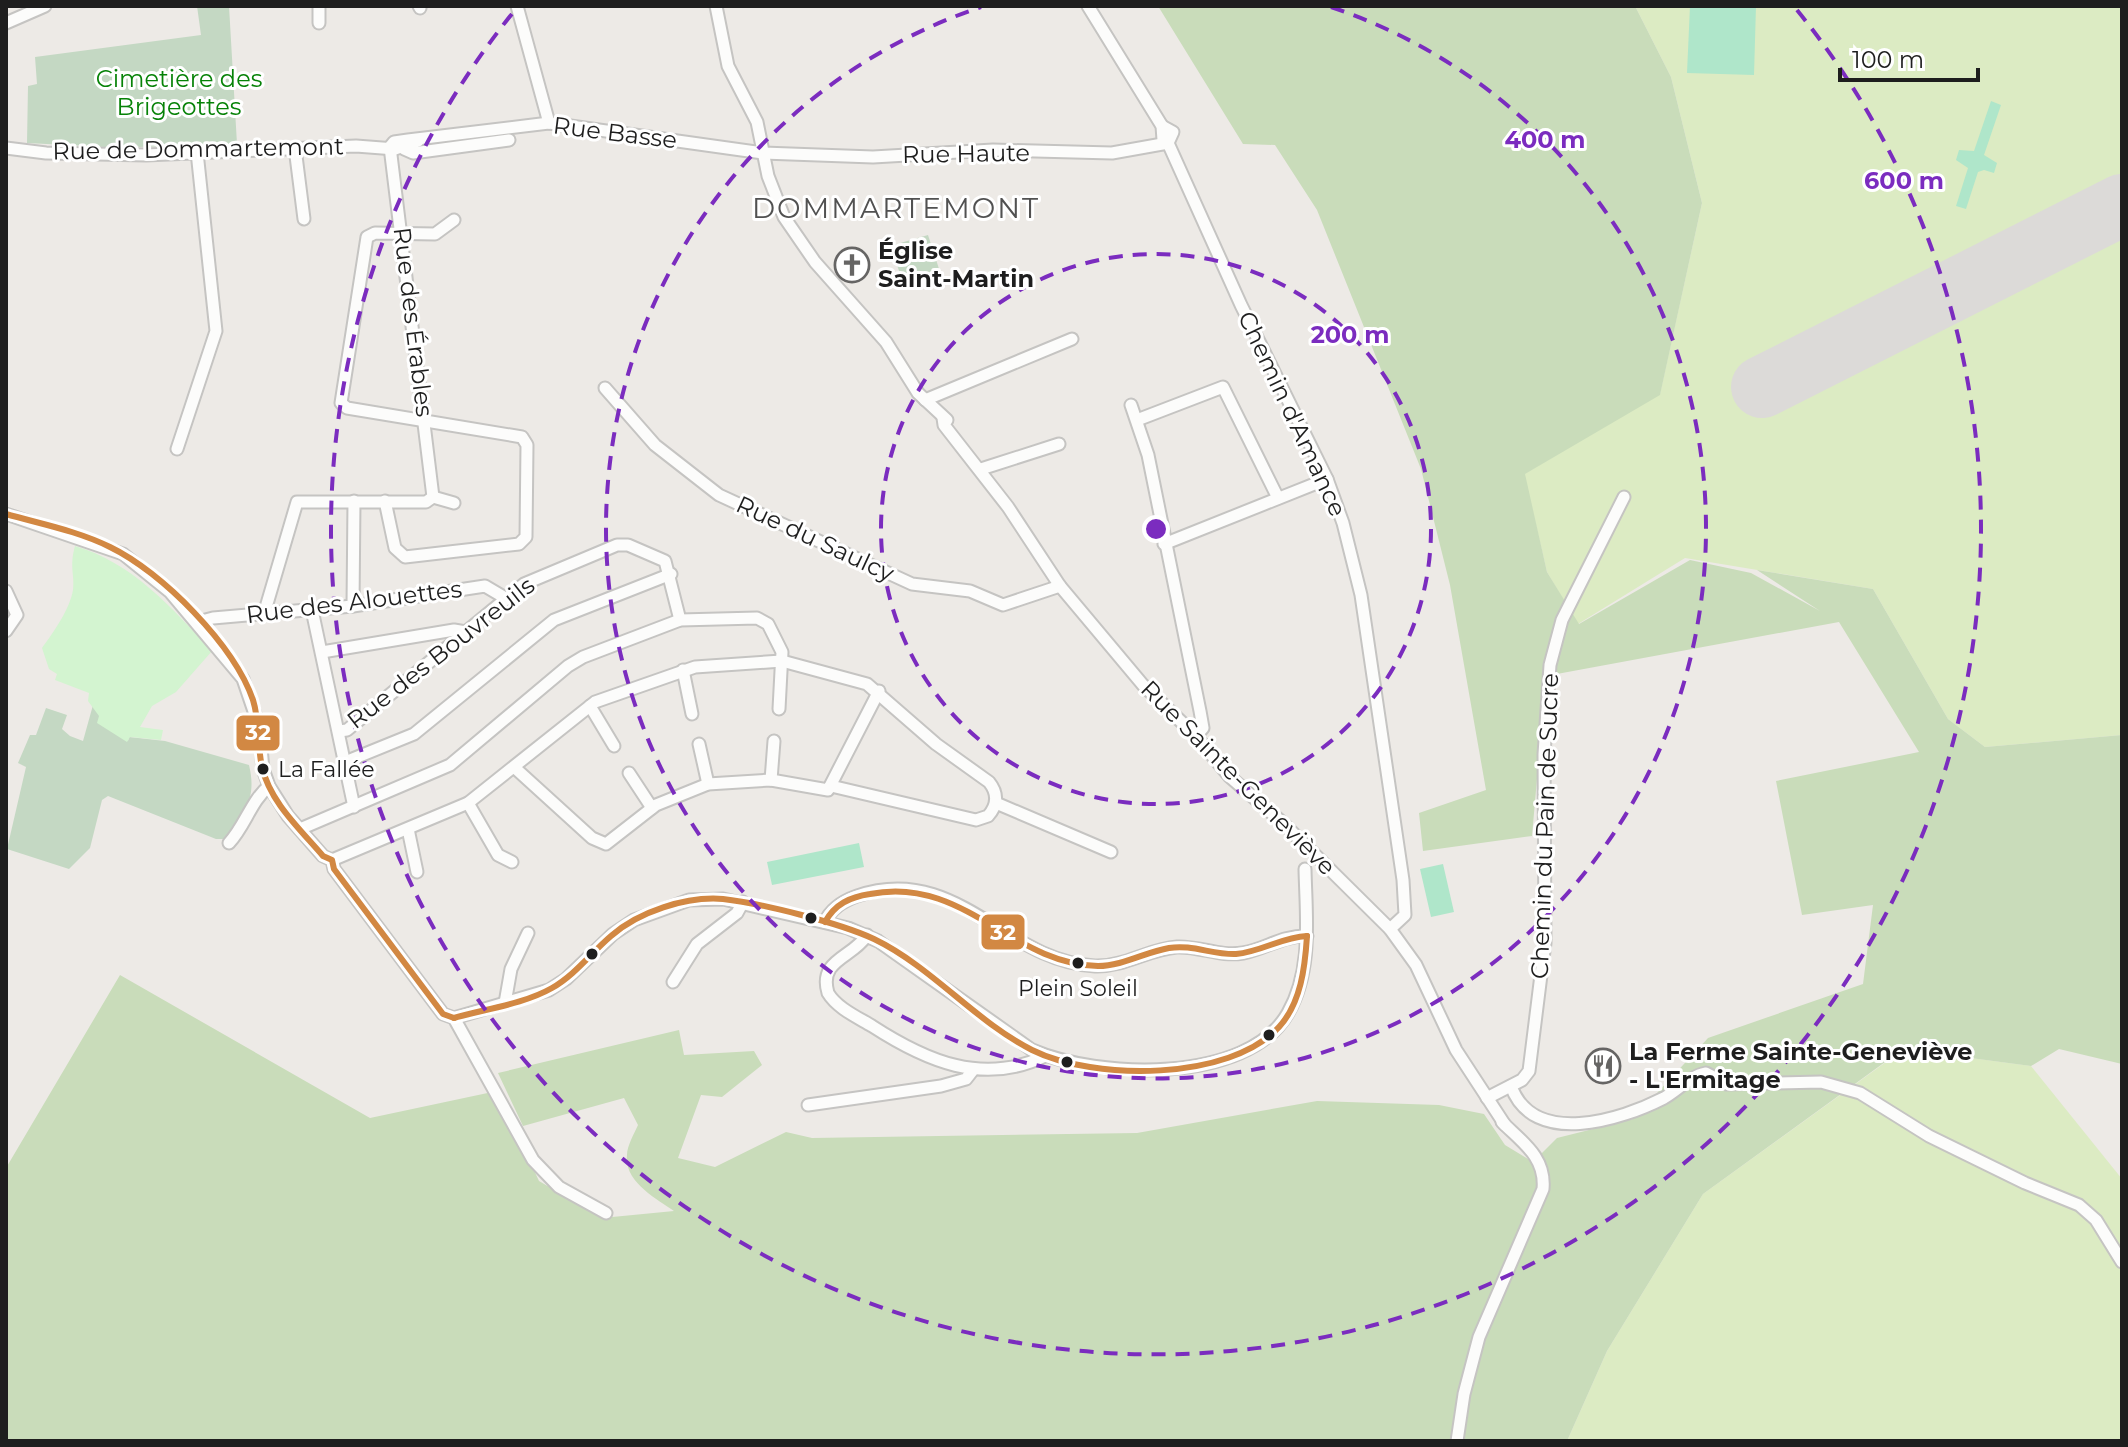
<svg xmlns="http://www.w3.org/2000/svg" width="2128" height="1447" viewBox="0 0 2128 1447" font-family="Montserrat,sans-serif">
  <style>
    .grass { fill: #dcebc3 }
    .forest { fill: #c9dcba }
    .cemetery { fill: #c4d8c3 }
    .park { fill: #d3f4d0 }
    .pitch { fill: #afe6ca }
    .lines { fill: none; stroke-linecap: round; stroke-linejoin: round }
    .runway { stroke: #dcdad8; stroke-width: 62 }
    .minor-casing { stroke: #c5c4c2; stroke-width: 15 }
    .minor { stroke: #fcfcfb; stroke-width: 11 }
    .bus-1-casing { stroke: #fff; stroke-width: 12 }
    .bus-1 { stroke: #d28843; stroke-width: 6 }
    .ring { fill: none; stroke: #7b2cbf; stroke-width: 4; stroke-dasharray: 14 10 }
    .bus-dot { fill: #1e1e1e; stroke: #fff; stroke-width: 3 }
    .labels { text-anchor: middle; stroke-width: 6; stroke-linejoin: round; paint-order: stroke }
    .bus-label { font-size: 22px; fill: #1e1e1e; stroke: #fff; text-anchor: start }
    .park-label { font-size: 24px; fill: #068207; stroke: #fff }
    .street-label { font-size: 24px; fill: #1e1e1e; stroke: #fff }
    .poi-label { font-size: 24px; font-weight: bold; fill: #1e1e1e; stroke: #fff; text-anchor: start }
    .quarter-label { font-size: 28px; letter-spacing: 2px; fill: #515151; stroke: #fff }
    .centre { fill: #7b2cbf; stroke: #fff; stroke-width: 4 }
    .ring-label { font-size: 24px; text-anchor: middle; font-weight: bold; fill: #7b2cbf; stroke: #fff; stroke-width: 6; stroke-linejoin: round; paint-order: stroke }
    .line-badge { stroke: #fff; stroke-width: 3 }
    .badge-label { font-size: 22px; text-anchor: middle; font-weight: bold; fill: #fff }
  </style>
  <rect width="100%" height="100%" fill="#edeae6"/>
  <g class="grass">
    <path d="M1635 6H2122V735L1985 747 1948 719 1873 589 1685 558 1578 624 1547 572 1524 474 1660 394 1702 203 1671 77Z"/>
    <path d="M1904 1049 2031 1066 2122 1179V1441H1567L1607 1351 1703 1194Z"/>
  </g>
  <path class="forest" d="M1158 6H1635L1671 77 1702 203 1660 395 1525 474 1547 572 1579 624 1690 560 1751 573 1820 611 1757 570 1873 589 1948 719 1985 747 2122 735V1064L2059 1049 2031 1066 1903 1049 1703 1194 1607 1351 1567 1441H6V1168L120 975 370 1118 497 1091 539 1181 602 1218 674 1211C657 1199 624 1182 627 1155 627 1146 634 1134 638 1125L624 1098 523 1126 498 1073 679 1030 684 1055 754 1051 762 1065 722 1097 701 1095 678 1158 715 1167 786 1132 812 1138 1137 1133 1317 1101 1439 1105 1484 1114 1505 1145 1533 1162 1557 1138 1633 1119 1708 1038 1863 984 1873 905 1802 915 1776 781 1919 752 1839 622 1546 676 1532 836 1423 851 1419 813 1486 790 1450 585 1421 469 1317 210 1275 145 1243 144Z"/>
  <g class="cemetery">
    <path d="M197 6H229L237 144 139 147 134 142 124 148 27 143 28 86 37 84 35 57 201 35Z"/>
    <path d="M928 235 941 275 906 290 890 246Z"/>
    <path d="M93 705 128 741 129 737 165 741 249 765C257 798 245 812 226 839H216L108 796 102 800 90 848 69 869 7 849 26 767 18 763 30 735H36L46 708 67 715 62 729 70 736 83 741Z"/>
  </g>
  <path class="park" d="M75 546C133 563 171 607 212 651L176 692 152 706 140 727 163 730 161 740 130 737 127 742 97 723 99 716 88 701 89 693 55 680 57 674 49 669 42 648C53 633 70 609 73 590 75 575 69 567 75 546Z"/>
  <g class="pitch">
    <path d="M1690 6H1756L1754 75 1687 73Z"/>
    <path d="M1991 101 2001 105 1984 155 1997 163 1994 173 1984 170 1978 172 1966 209 1956 206 1968 168 1956 160 1959 150 1974 151Z"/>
    <path d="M859 843 864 867 772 885 767 862Z"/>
    <path d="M1443 864 1454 912 1431 917 1420 869Z"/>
  </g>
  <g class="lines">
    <path class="runway" d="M1762 387 2122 205"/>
    <g class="minor-casing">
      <g id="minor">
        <path d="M319 6V23"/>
        <path d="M419 6 420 8"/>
        <path d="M517 6 549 123"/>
        <path d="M716 6 728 66 757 122 768 176 784 217 815 262 886 342 918 393 947 420"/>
        <path d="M1088 6 1162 126 1163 140 1168 143 1241 305 1327 479 1343 523 1361 595 1403 880 1405 915 1390 929"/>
        <path d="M6 23 45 6"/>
        <path d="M1162 126 1173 132 1168 143"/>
        <path d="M390 147 394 142 408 140 549 123 763 153 873 157 993 150 1112 153 1168 143"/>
        <path d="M390 147 433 497"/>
        <path d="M6 148 46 153 146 155 356 146 395 149 418 141"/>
        <path d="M295 148 304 219"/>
        <path d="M404 149 413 153 509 140"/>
        <path d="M605 388 655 445 719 495 912 584 970 591 1003 605 1060 586"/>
        <path d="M925 400 1072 339"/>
        <path d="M1131 405 1148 455 1200 711 1203 728 1196 736"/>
        <path d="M943 418 944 425 1008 507 1060 586 1143 685 1196 736 1229 776 1284 824 1390 929 1416 965 1456 1050 1505 1125"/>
        <path d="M1137 420 1223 387 1278 498"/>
        <path d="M177 449 216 331 197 152"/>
        <path d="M981 469 1059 444"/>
        <path d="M385 501 395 548 405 557 519 544 526 537 527 445 522 437 347 408 341 403 367 237 375 233 435 234 454 220"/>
        <path d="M6 514 123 554 170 592 243 679 259 726 263 769 269 786 288 816 323 856 332 860 334 869 443 1014 454 1018 533 1160 559 1187 606 1213"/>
        <path d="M1164 544 1327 479"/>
        <path d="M6 591 17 615 6 631"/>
        <path d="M353 606 354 501"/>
        <path d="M312 610 354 807"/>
        <path d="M264 614 297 502H426L433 497 454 503"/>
        <path d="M198 622 213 618 353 606 485 586 507 599"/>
        <path d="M322 652 454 630 466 632"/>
        <path d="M683 670 692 714"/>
        <path d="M590 706 614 746"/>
        <path d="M339 731 347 730 524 584 617 545H628L665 561 680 620"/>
        <path d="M699 744 708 784"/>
        <path d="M345 762 414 734 554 620 671 574"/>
        <path d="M515 768 592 838 606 844 656 805 708 784 771 780 828 790 879 691"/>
        <path d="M629 773 652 808"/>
        <path d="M771 780 774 741"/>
        <path d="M468 803 498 855 512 862"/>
        <path d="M996 803 1111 852"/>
        <path d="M300 829 450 765 568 666 583 657 680 620 757 618 768 624 782 652 779 709"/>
        <path d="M408 829 417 872"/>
        <path d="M229 843C245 826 251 801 269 786"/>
        <path d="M332 860 468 803 595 702 695 667 782 661 867 684 936 744 989 782C998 793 998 805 988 816L976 820 831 786"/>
        <path d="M825 922C831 908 843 901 857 896 957 862 1005 962 1095 966 1125 967 1148 949 1177 947 1200 946 1220 957 1243 953 1269 948 1279 936 1307 936"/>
        <path d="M867 935C853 958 818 959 828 993 837 1008 857 1017 872 1026 926 1061 983 1086 1045 1056"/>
        <path d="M673 982 697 944 737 913 743 902"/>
        <path d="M505 1003 511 969 528 933"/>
        <path d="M454 1018 549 990 566 979 613 934 634 920 689 900 723 899 848 928 878 941 1032 1050C1097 1078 1247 1085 1288 1013 1313 969 1306 917 1305 869"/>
        <path d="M1511 1086C1533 1148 1621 1120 1664 1098 1678 1090 1690 1076 1706 1073L1727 1084 1821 1082 1860 1093 1929 1136 2025 1183 2079 1205 2096 1220 2122 1262"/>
        <path d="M1487 1098 1522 1080 1529 1071 1545 943 1544 754 1550 665 1562 620 1624 497"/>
        <path d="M808 1105 941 1086 966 1079 973 1070"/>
        <path d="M1457 1441 1464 1394 1479 1337 1543 1189C1546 1157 1522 1142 1502 1122"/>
      </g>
    </g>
    <use href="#minor" class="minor"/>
    <g class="bus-1-casing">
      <g id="bus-1">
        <path d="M6 514C41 524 78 531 110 547 162 572 234 645 253 700 260 722 257 745 262 767 270 802 300 829 323 856L332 860 334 869 443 1014 454 1018"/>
        <path d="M825 922C835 904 850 897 870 894 963 875 1011 964 1098 966 1123 966 1145 952 1169 948 1192 944 1213 955 1236 954 1261 952 1282 937 1307 936"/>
        <path d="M454 1018C485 1009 524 1004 552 988 575 975 591 953 611 936 638 912 686 896 723 899 760 903 840 923 874 939 932 967 976 1022 1032 1050 1094 1081 1230 1081 1279 1027 1301 1003 1305 967 1307 936"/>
      </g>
    </g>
    <use href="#bus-1" class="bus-1"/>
  </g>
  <g class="ring">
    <circle cx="1156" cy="529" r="275"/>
    <path d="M1331 7A550 550 0 1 1 981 7"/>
    <path d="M1797 10A825 825 0 1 1 515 10"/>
  </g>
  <defs>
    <g id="church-ring" transform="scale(1.8)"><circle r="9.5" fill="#fff" stroke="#666564" stroke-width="1.5"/><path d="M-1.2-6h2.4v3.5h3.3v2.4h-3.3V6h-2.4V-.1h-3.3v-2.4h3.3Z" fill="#666564"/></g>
    <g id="restaurant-ring" transform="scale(1.8)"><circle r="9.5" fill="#fff" stroke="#666564" stroke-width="1.5"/><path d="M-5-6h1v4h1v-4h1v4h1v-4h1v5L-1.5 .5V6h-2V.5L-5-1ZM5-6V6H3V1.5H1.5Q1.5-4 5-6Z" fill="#666564"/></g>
  </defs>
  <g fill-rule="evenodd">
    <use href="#church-ring" x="852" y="265"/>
    <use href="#restaurant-ring" x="1603" y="1066"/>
  </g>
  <g class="bus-dot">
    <circle cx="263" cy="769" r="7"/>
    <circle cx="811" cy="918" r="7"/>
    <circle cx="592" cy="954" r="7"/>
    <circle cx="1078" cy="963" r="7"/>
    <circle cx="1269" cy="1035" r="7"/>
    <circle cx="1067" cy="1062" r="7"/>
  </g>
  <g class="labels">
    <g class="bus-label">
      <text x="278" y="777">La Fallée</text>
      <text x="1078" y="996" text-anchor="middle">Plein Soleil</text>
    </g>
    <g class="park-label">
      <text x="179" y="87">Cimetière des<tspan x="179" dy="28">Brigeottes</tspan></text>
    </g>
    <g class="street-label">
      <text transform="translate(615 133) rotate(7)" y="8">Rue Basse</text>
      <text transform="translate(198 149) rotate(-1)" y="8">Rue de Dommartemont</text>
      <text transform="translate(966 154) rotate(-1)" y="8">Rue Haute</text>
      <text transform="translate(413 322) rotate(83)" y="8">Rue des Érables</text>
      <text transform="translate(1292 414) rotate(65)" y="8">Chemin d'Amance</text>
      <text transform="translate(815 539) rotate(25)" y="8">Rue du Saulcy</text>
      <text transform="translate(354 602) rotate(-7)" y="8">Rue des Alouettes</text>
      <text transform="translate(441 653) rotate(-38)" y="8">Rue des Bouvreuils</text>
      <text transform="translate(1238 778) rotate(45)" y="8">Rue Sainte-Geneviève</text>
      <text transform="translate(1545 826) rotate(-88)" y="8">Chemin du Pain de Sucre</text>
    </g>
    <g class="poi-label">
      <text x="878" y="259">Église<tspan x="878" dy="28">Saint-Martin</tspan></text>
      <text x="1629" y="1060">La Ferme Sainte-Geneviève<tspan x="1629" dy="28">- L'Ermitage</tspan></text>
    </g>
    <g class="quarter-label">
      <text x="896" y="218">DOMMARTEMONT</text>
    </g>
  </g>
  <circle cx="1156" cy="529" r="12" class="centre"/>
  <g class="ring-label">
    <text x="1545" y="148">400 m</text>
    <text x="1904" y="189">600 m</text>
    <text x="1350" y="343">200 m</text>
  </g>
  <g class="line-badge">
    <rect x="235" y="714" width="46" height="38" rx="8" fill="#d28843"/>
    <rect x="980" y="913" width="46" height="38" rx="8" fill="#d28843"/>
  </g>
  <g class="badge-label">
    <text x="258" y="740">32</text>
    <text x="1003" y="940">32</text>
  </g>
  <rect width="2128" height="1447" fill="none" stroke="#1e1e1e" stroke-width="16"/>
  <path d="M1840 68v12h138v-12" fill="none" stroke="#1e1e1e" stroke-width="4"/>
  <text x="1852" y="68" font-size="24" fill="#1e1e1e" stroke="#ffffff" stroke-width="6" paint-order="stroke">100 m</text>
</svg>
